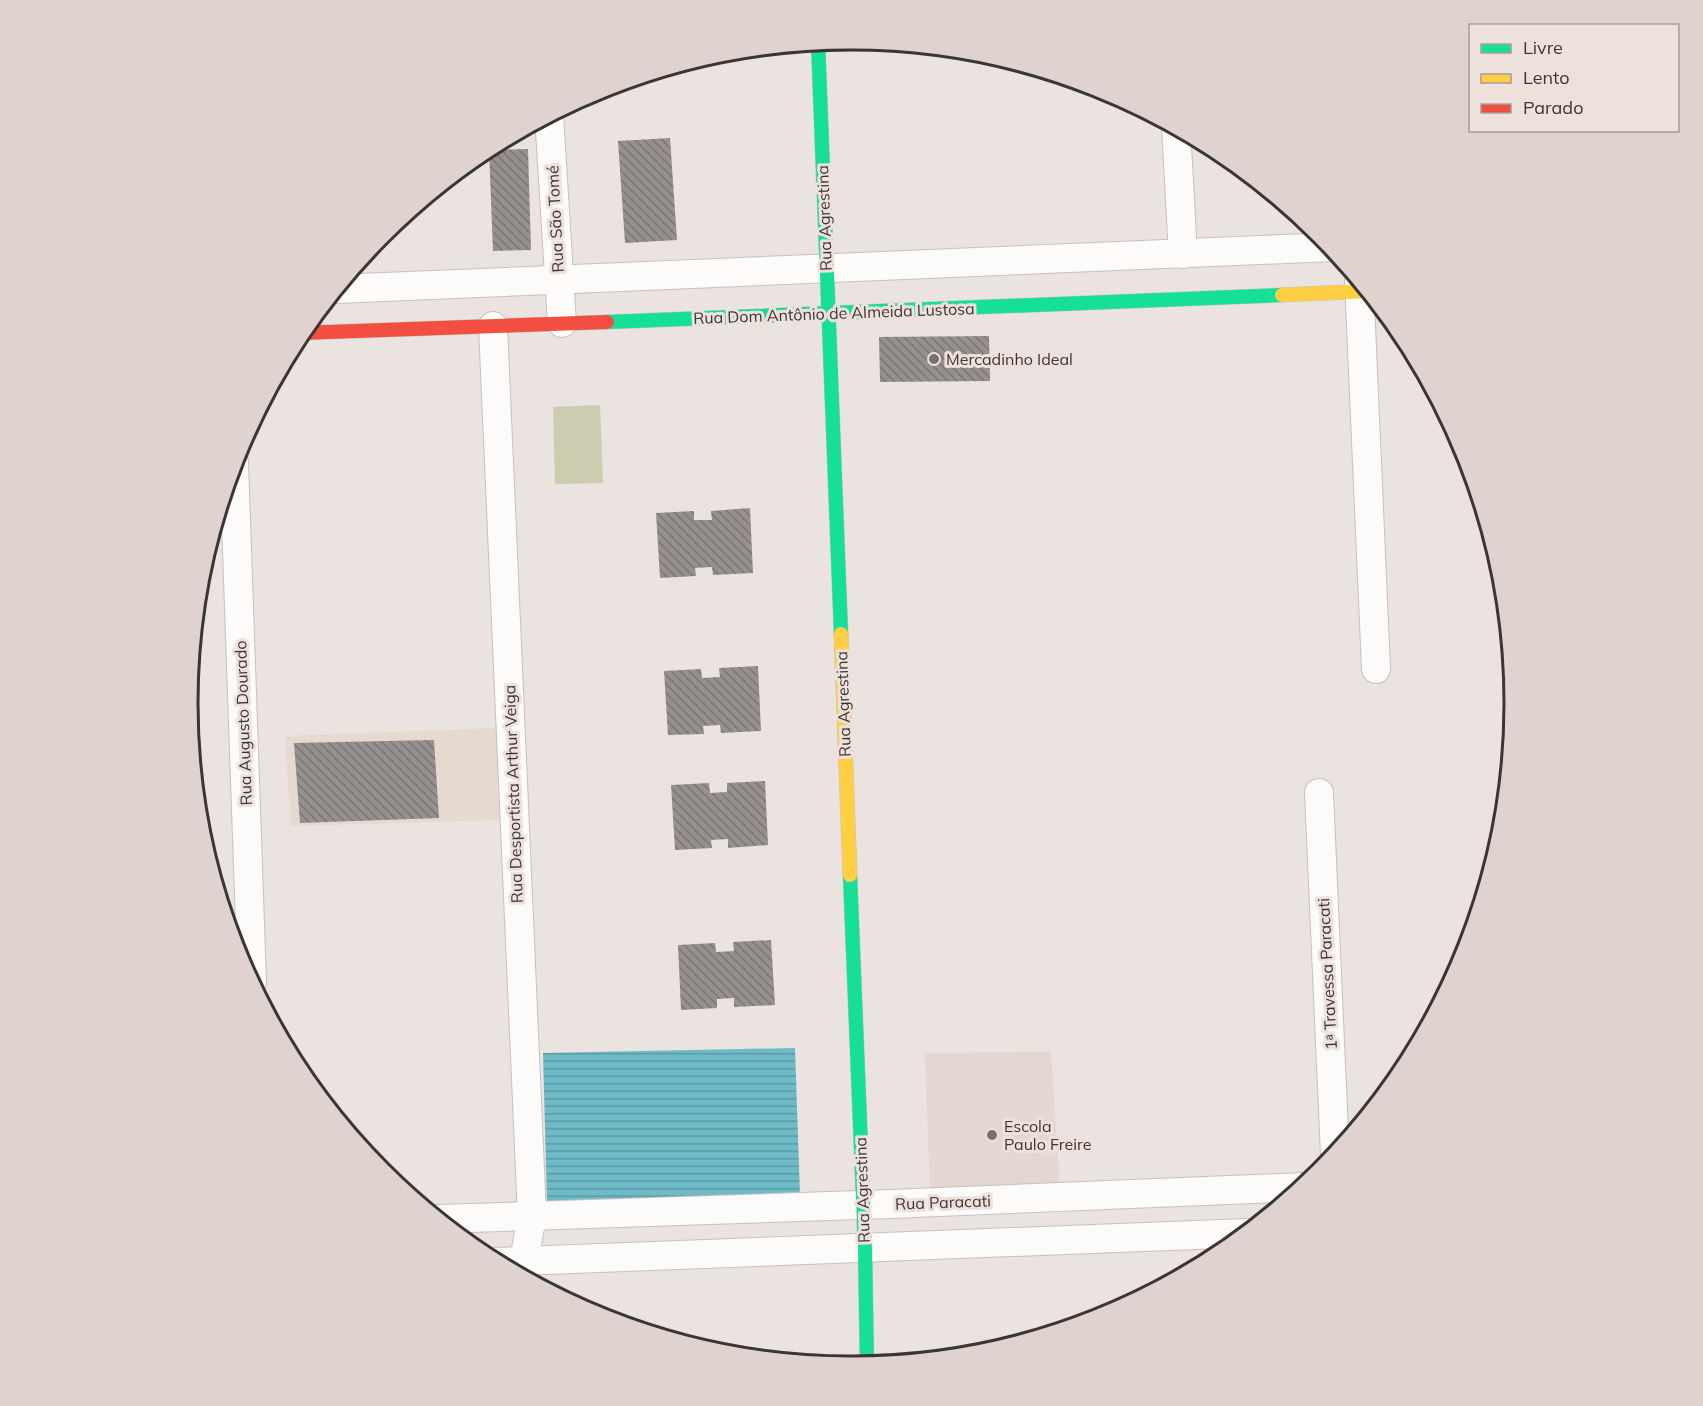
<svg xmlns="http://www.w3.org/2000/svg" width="1703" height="1406" viewBox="0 0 1703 1406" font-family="Mulish,sans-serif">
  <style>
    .built { fill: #e4d6d0 }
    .medical { fill: #e6d9cf }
    .park { fill: #cccdae }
    .water { fill: url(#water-rules) }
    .building { fill: url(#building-back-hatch) }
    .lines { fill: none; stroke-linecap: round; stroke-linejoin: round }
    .street-casing { stroke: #c6c1bf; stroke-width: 30 }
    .fast-casing { stroke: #c6c1bf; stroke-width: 15 }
    .slow-casing { stroke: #c6c1bf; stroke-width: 15 }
    .jam-casing { stroke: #c6c1bf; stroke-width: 15 }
    .street { stroke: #fcfbfa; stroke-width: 28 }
    .fast { stroke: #16e098; stroke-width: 14 }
    .slow { stroke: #ffcf43; stroke-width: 14 }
    .jam { stroke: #f24e42; stroke-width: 14 }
    .poi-dot { fill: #787370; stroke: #eee1dc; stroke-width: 2 }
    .labels { text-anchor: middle; stroke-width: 6; stroke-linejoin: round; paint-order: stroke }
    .street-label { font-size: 16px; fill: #3b3634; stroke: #eee1dc }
    .poi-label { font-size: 16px; fill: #3b3634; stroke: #eee1dc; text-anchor: start }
    .rim { fill: none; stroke: #3b3634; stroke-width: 3 }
  </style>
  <defs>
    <pattern id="water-rules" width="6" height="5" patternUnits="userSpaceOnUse" patternTransform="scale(1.5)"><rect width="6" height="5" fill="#6ebbc7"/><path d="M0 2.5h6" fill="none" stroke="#5c99a2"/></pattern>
    <pattern id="building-back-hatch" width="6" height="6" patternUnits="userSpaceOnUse" patternTransform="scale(1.5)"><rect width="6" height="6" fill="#96908f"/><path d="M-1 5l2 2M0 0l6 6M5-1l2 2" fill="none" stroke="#7c7676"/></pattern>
  </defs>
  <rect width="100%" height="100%" fill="#eae3e0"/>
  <path class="built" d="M1051 1052 1060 1189 930 1191 925 1053Z"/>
  <path class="medical" d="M497 728 501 820 291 826 285 736Z"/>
  <path class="park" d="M600 405 603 483 555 484 553 407Z"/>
  <path class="water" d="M795 1048 800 1196 547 1204 543 1053Z"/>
  <g class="building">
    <path d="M670 138 677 240 625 243 618 141Z"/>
    <path d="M528 149 531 250 493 251 489 150Z"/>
    <path d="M989 336 990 381 880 382 879 337Z"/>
    <path d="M750 508 753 573 713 575 712 567 695 568 696 576 660 578 656 513 694 511V520H712L711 511Z"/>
    <path d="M758 666 761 731 721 733 720 725 703 726 704 734 668 735 664 671 701 669 702 678 720 677 719 668Z"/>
    <path d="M434 740 439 818 300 823 294 743Z"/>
    <path d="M765 781 768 845 728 848V839L711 840 712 848 675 850 671 785 709 783 710 793 727 792V783Z"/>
    <path d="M771 940 775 1005 734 1007V998L717 999V1008L681 1010 678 945 715 943 716 952 734 951 733 942Z"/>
  </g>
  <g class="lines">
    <g class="street-casing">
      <g id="street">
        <path d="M549 115 562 323"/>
        <path d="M1176 127 1183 254"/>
        <path d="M1359 280 1376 669"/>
        <path d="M336 289 1332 247"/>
        <path d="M493 326 532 1216 524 1261"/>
        <path d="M234 463 252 982"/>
        <path d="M1319 793 1335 1155"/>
        <path d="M439 1219 891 1204 1304 1187"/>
        <path d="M496 1262 1247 1233"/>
      </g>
    </g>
    <g class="fast-casing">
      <g id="fast">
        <path d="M818 42 841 634"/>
        <path d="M607 322 1282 295"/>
        <path d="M850 875 865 1248 867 1365"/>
      </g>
    </g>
    <g class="slow-casing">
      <g id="slow">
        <path d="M1282 295 1369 291"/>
        <path d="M841 634 850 875"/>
      </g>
    </g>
    <g class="jam-casing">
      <path id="jam" d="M300 333 607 322"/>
    </g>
    <use href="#street" class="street"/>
    <use href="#fast" class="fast"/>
    <use href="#slow" class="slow"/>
    <use href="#jam" class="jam"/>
  </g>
  <g class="poi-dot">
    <circle cx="934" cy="359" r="6"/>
    <circle cx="992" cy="1135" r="6"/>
  </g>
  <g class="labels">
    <g class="street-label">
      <text transform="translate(824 218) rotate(-92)" y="6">Rua Agrestina</text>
      <text transform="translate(555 219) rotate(-93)" y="6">Rua São Tomé</text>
      <text transform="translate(834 313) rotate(-2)" y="6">Rua Dom Antônio de Almeida Lustosa</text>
      <text transform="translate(843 704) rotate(-92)" y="6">Rua Agrestina</text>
      <text transform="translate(243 723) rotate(-92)" y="6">Rua Augusto Dourado</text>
      <text transform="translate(513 794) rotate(-92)" y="6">Rua Desportista Arthur Veiga</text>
      <text transform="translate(1327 974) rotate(-93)" y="6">1ᵃ Travessa Paracati</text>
      <text transform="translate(862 1190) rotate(-92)" y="6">Rua Agrestina</text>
      <text transform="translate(943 1202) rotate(-2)" y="6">Rua Paracati</text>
    </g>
    <g class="poi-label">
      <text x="946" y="365">Mercadinho Ideal</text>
      <text x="1004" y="1132">Escola<tspan x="1004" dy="18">Paulo Freire</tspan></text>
    </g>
  </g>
  <path d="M0 0H1703V1406H0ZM198 703a653 653 0 1 1 1306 0a653 653 0 1 1-1306 0Z" fill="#e0d3cf" fill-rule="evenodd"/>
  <path class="rim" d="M198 703a653 653 0 1 1 1306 0a653 653 0 1 1-1306 0Z"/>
  <rect x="1469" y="24" width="210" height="108" fill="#eee1dc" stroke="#a69d99" stroke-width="1.5"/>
  <rect x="1481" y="44" width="30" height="9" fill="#16e098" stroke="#a69d99" stroke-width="1.5"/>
  <text x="1523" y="54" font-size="18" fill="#3b3634">Livre</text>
  <rect x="1481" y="74" width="30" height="9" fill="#ffcf43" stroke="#a69d99" stroke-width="1.5"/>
  <text x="1523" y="84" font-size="18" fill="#3b3634">Lento</text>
  <rect x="1481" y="104" width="30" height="9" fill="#f24e42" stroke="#a69d99" stroke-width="1.5"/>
  <text x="1523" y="114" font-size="18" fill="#3b3634">Parado</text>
</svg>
